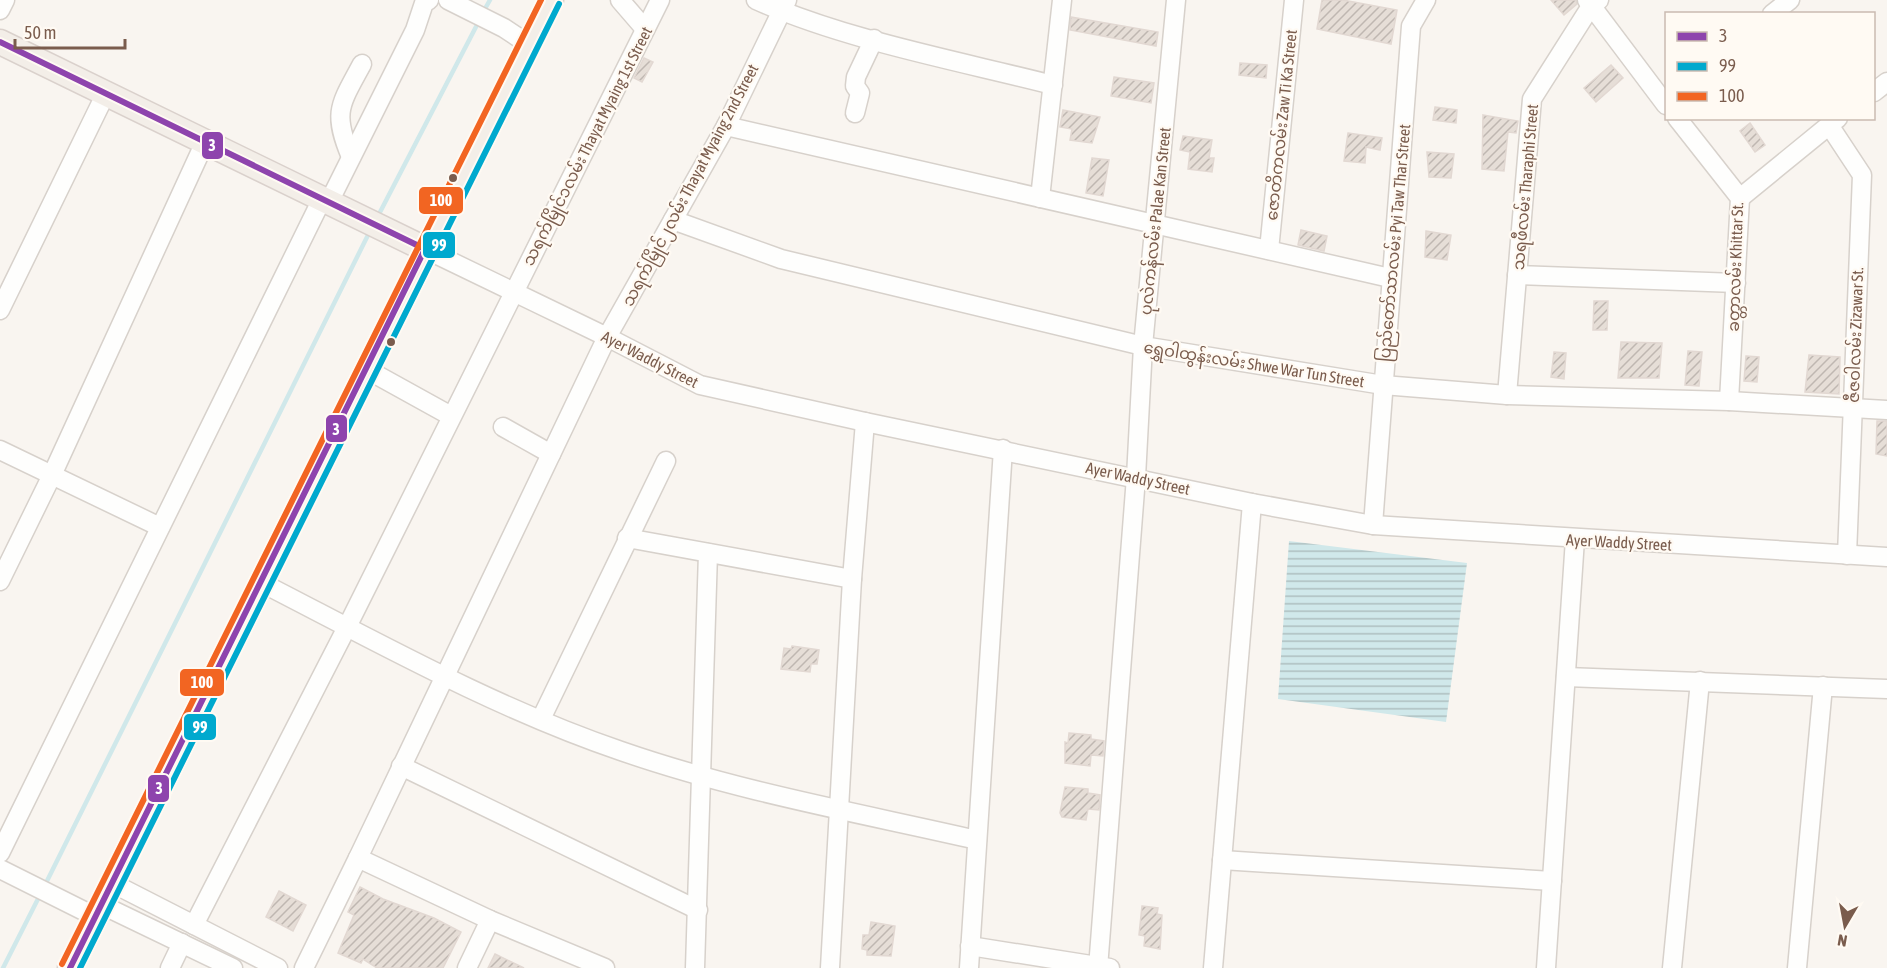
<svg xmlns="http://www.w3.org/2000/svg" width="1887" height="968" viewBox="0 0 1887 968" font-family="'Asap Condensed','Noto Sans Myanmar',sans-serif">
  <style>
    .water { fill: url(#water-rules) }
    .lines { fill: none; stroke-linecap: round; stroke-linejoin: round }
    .stream { stroke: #d0e8ea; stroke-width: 4.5 }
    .building { fill: url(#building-hatch); stroke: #e2d8d2; stroke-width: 1.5 }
    .minor-casing { stroke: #d7d1cb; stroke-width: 21 }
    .major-casing { stroke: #dad1cc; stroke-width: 27 }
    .minor { stroke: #fefefd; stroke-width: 18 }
    .major { stroke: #f3eee8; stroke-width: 24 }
    .bus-1-casing { stroke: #fffaf3; stroke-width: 10 }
    .bus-2-casing { stroke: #fffaf3; stroke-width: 10 }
    .bus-3-casing { stroke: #fffaf3; stroke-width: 10 }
    .bus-1 { stroke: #8e44ad; stroke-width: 6 }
    .bus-2 { stroke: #00a9ce; stroke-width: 6 }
    .bus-3 { stroke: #f26522; stroke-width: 6 }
    .bus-dot { fill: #7a5c4d; stroke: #fffaf3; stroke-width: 2 }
    .labels { text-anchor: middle; stroke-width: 4.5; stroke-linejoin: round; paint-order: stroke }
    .street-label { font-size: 16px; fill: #7a5c4d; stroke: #fffaf3 }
    .line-badge { stroke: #fffaf3; stroke-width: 2 }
    .badge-label { font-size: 16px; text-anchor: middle; font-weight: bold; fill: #fff }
  </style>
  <defs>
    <pattern id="water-rules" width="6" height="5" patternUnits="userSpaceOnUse" patternTransform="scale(1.5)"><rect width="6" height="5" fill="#d0e8ea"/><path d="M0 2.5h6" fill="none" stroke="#aebfc0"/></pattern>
    <pattern id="building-hatch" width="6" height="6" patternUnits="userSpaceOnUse" patternTransform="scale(1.5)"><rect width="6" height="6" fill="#e6ded7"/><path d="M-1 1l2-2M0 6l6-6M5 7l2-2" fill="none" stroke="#bfb7b1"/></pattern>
  </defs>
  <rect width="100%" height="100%" fill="#f9f5f0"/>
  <path class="water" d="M1289 541 1467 563 1446 722 1278 699Z"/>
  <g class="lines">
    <g class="stream">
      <path d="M482 14 490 0"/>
      <path d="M378 216 479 21"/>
      <path d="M45 885 371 229"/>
      <path d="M3 968 41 893"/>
    </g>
  </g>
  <g class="building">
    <path d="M1322 0H1343L1397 10 1391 44 1317 29Z"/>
    <path d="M1551 0H1576L1577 4 1564 15Z"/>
    <path d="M1071 17 1158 32 1156 46 1070 30Z"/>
    <path d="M644 58 653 62 642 82 634 78Z"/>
    <path d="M1240 63 1267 65 1266 78 1239 75Z"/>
    <path d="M1611 65 1623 78 1596 102 1584 88Z"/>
    <path d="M1114 77 1154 83 1151 103 1111 96Z"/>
    <path d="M1435 107 1457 110 1456 123 1433 120Z"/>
    <path d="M1063 110 1100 117 1092 143 1070 140 1072 129 1060 127Z"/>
    <path d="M1483 115 1518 121 1516 133 1508 132 1504 171 1482 169Z"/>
    <path d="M1750 123 1765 145 1755 152 1740 131Z"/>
    <path d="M1348 133 1382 138 1380 150 1366 147 1365 163 1344 161Z"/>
    <path d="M1183 136 1212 140 1209 158H1214L1212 172 1188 169 1190 152 1180 150Z"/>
    <path d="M1427 152 1454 154 1451 178 1429 177Z"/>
    <path d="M1092 158 1109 160 1103 196 1086 193Z"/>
    <path d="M1301 230 1327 236 1324 251 1298 245Z"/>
    <path d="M1426 231 1451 235 1447 260 1425 257Z"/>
    <path d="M1594 301H1608L1607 330H1593Z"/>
    <path d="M1621 342 1662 343 1659 378H1618Z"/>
    <path d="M1688 351 1702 352 1699 386 1685 385Z"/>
    <path d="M1554 352 1566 353 1564 379 1551 377Z"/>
    <path d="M1809 355 1840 357 1839 394 1805 392Z"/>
    <path d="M1746 356 1759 357 1757 382 1744 381Z"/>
    <path d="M1877 421H1887V456L1876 454Z"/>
    <path d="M792 646 819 650 817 664H811L810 672 781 669 784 648 791 649Z"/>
    <path d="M1069 733 1091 735V739L1104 741 1103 756 1091 755 1090 766 1065 763V742L1068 743Z"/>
    <path d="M1065 787 1088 789V793L1100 795 1099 810 1088 809 1086 820 1062 817 1060 813Z"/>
    <path d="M360 887 383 899 434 918 461 932 443 968H377L363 959 361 963 338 953 354 915 348 912Z"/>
    <path d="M279 891 306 905 293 931 266 917Z"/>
    <path d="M1142 906 1158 908 1157 914 1162 915 1160 949 1144 946 1145 936 1139 935Z"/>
    <path d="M871 922 895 926 891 956 867 955V950L862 949 863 935H869Z"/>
    <path d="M495 954 524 968H488Z"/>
  </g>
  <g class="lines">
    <g class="minor-casing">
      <g id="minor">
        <path d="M448 0 504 28 528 44"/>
        <path d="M620 0 645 29"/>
        <path d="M756 0C845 40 959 61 1053 85"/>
        <path d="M1587 0 1666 105"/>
        <path d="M0 10 5 0"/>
        <path d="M1772 14 1790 0"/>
        <path d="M1874 92 1887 82"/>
        <path d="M855 113 860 93 855 86 856 77 874 39"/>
        <path d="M1677 118 1740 198 1729 401"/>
        <path d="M1829 125 1862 175 1847 555"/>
        <path d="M726 126 1390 278"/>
        <path d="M351 157C332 112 340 105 362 64"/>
        <path d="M1040 198 1062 0"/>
        <path d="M1740 198 1838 118"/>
        <path d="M329 202 415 30 424 3 429 0"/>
        <path d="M673 220 781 259 1143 346 1383 385 1507 395 1729 401 1887 410"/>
        <path d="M425 249 607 337 700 385 865 422 1252 503 1373 525 1887 557"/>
        <path d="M1269 250 1294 0"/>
        <path d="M1517 275 1736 283"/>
        <path d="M0 310 106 93"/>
        <path d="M366 369 451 416"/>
        <path d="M1507 395 1532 99 1591 6 1599 0"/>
        <path d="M503 427 551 454"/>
        <path d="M0 450 160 527"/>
        <path d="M1373 525 1411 26 1426 0"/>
        <path d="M627 538 852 579"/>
        <path d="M0 581 52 475 205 142"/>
        <path d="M260 582C377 642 497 709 621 751 736 791 859 813 977 840"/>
        <path d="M1566 677 1887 689"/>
        <path d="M541 719 666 461"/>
        <path d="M401 766 698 910"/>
        <path d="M0 853 322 199"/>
        <path d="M358 858 607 337 726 126 787 0"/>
        <path d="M1222 860 1552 881"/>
        <path d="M0 869 94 916"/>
        <path d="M112 883 278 968"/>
        <path d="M100 904 233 968"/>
        <path d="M194 925 347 627 660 0"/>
        <path d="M970 946 1110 968"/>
        <path d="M170 968 182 943"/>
        <path d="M304 968 358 858 490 920 605 968"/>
        <path d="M467 968 490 920"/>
        <path d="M695 968 708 553"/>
        <path d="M830 968 852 579 865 422"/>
        <path d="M969 968 1003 449"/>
        <path d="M1098 968 1136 477 1143 346 1176 0"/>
        <path d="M1213 968 1252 503"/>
        <path d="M1546 968 1575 539"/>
        <path d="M1672 968 1700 681"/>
        <path d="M1797 968 1823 686"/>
      </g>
    </g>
    <g class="major-casing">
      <g id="major">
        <path d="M0 42 425 249"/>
        <path d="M70 968 551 0"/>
      </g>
    </g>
    <use href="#minor" class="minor"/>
    <use href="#major" class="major"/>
    <g class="bus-1-casing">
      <g id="bus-1">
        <path d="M0 42 425 249"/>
        <path d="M70 968 425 249"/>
      </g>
    </g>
    <g class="bus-2-casing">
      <path id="bus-2" d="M80 968 559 4"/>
    </g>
    <g class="bus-3-casing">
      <path id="bus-3" d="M62 964 541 0"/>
    </g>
    <use href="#bus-1" class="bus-1"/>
    <use href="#bus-2" class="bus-2"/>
    <use href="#bus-3" class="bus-3"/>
  </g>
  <g class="bus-dot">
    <circle cx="453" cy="178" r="5"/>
    <circle cx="391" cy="342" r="5"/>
  </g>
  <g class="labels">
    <g class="street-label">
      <text transform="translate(1281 125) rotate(-84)" y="6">ဇောတိကလမ်း Zaw Ti Ka Street</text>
      <text transform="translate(587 146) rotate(-63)" y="6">သရက်မြိုင်၁လမ်း Thayat Myaing 1st Street</text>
      <text transform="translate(690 185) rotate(-62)" y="6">သရက်မြိုင်၂လမ်း Thayat Myaing 2nd Street</text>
      <text transform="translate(1525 187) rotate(-85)" y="6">သရဖီလမ်း Tharaphi Street</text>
      <text transform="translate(1155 221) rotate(-84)" y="6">ပုလဲကန်လမ်း Palae Kan Street</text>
      <text transform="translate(1394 243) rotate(-85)" y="6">ပြည်တော်သာလမ်း Pyi Taw Thar Street</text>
      <text transform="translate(1735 267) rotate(-88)" y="6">ခတ္တာလမ်း Khittar St.</text>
      <text transform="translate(1855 335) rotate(-88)" y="6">ဇီဇဝါလမ်း Zizawar St.</text>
      <text transform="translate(650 359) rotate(27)" y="6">Ayer Waddy Street</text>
      <text transform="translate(1254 364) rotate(9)" y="6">ရွှေဝါထွန်းလမ်း Shwe War Tun Street</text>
      <text transform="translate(1138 478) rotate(12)" y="6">Ayer Waddy Street</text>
      <text transform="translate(1619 542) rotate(3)" y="6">Ayer Waddy Street</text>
    </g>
  </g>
  <g class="line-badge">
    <rect x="201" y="131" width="23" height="29" rx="6" fill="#8e44ad"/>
    <rect x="418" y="186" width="46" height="29" rx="6" fill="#f26522"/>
    <rect x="422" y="231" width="34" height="28" rx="6" fill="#00a9ce"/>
    <rect x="325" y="414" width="23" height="29" rx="6" fill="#8e44ad"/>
    <rect x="179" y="668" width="46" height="29" rx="6" fill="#f26522"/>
    <rect x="183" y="713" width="34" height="28" rx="6" fill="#00a9ce"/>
    <rect x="147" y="774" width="23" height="29" rx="6" fill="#8e44ad"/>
  </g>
  <g class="badge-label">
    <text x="212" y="151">3</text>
    <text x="441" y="206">100</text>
    <text x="439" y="251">99</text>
    <text x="336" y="435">3</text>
    <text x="202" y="688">100</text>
    <text x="200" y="733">99</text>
    <text x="159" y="794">3</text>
  </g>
  <rect x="1665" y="12" width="210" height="108" fill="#fffaf3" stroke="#cabbb1" stroke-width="1.5"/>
  <rect x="1677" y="32" width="30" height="9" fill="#8e44ad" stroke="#cabbb1" stroke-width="1.5"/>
  <text x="1719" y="42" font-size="18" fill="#7a5c4d">3</text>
  <rect x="1677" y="62" width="30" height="9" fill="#00a9ce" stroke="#cabbb1" stroke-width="1.5"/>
  <text x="1719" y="72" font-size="18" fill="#7a5c4d">99</text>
  <rect x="1677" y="92" width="30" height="9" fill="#f26522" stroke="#cabbb1" stroke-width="1.5"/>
  <text x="1719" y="102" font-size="18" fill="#7a5c4d">100</text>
  <g transform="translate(1845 926) rotate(190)" stroke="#fffaf3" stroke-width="4.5" paint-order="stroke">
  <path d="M0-4.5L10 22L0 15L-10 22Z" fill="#7a5c4d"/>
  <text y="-9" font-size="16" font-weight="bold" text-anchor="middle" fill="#7a5c4d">N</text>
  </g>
  <path d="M15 39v9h110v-9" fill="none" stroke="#7a5c4d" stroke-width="3"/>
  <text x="24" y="39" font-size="18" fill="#7a5c4d" stroke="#fffaf3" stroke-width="4.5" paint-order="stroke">50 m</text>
</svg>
